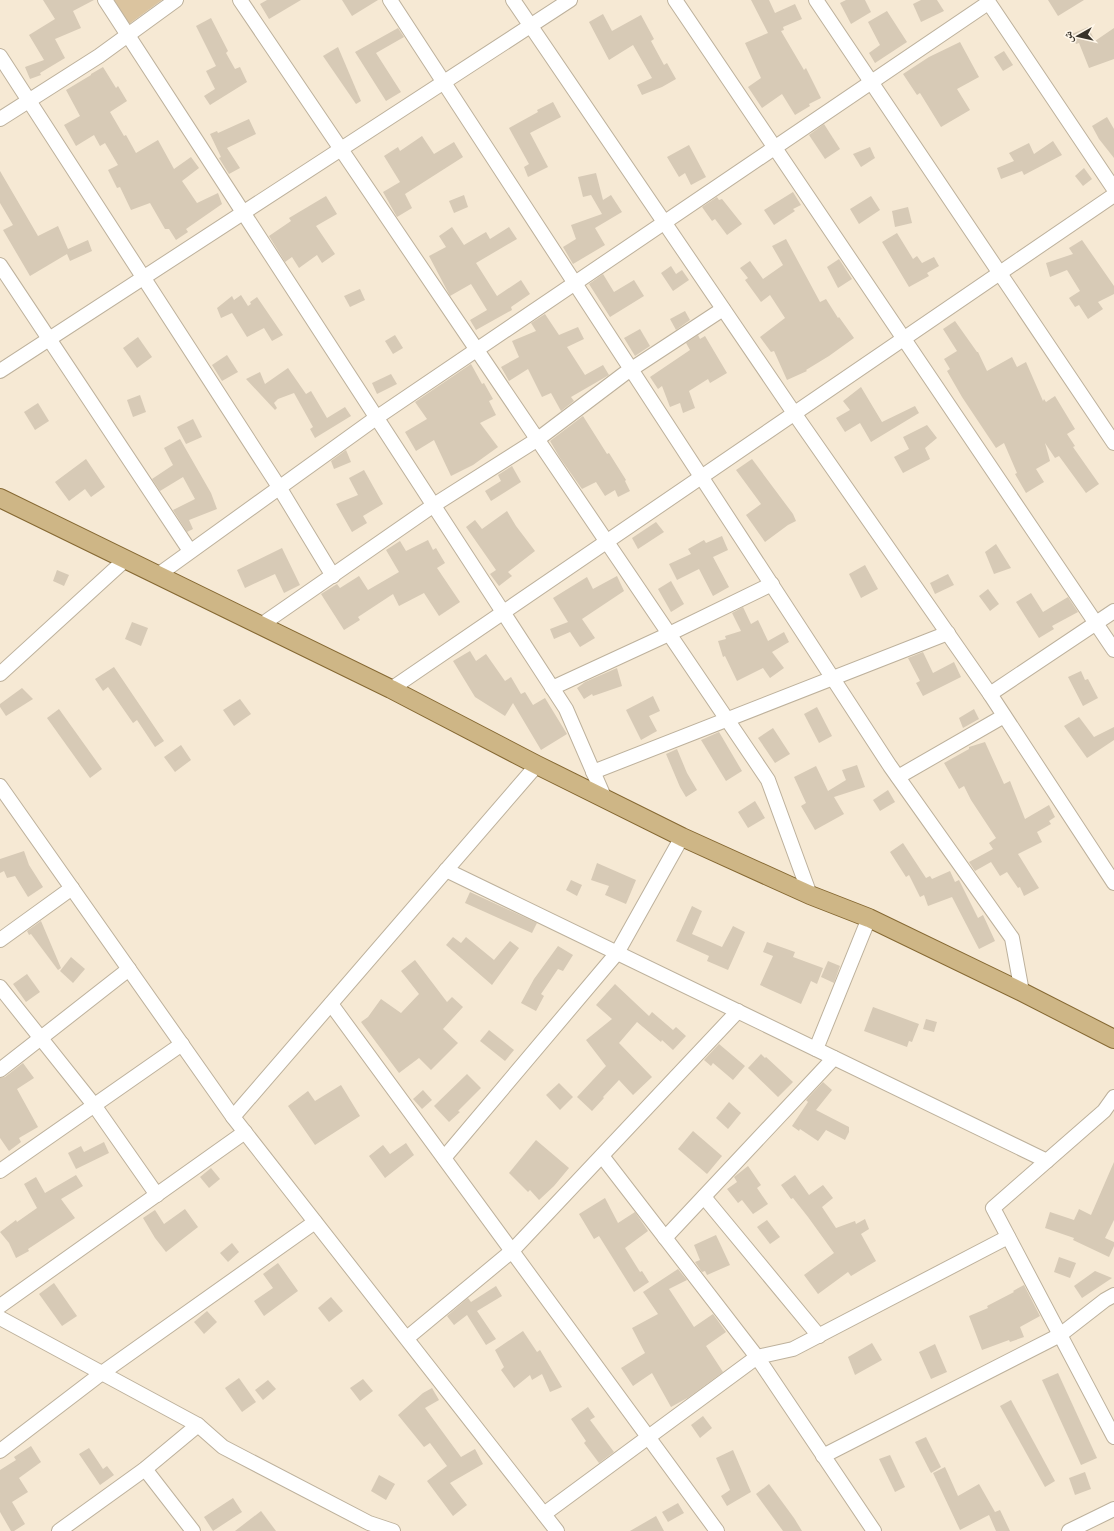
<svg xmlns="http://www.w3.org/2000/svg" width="1114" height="1531" viewBox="0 0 1114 1531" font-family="Lora,'Noto Naskh Arabic',serif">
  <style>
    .green { fill: #dbc49f }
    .building { fill: #d7cab6 }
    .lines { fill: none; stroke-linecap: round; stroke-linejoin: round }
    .minor-casing { stroke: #bdb19c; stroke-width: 16 }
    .major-casing { stroke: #856832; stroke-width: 20 }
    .minor { stroke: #fff; stroke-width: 14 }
    .major { stroke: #ceb686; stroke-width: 18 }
  </style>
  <rect width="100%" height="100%" fill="#f6e9d4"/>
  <path class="green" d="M114 0H162L129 24Z"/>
  <g class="building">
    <path d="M43 0H94L73 11 81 28 55 39 65 58 40 73 41 75 30 79 25 67 44 60 29 35 55 19Z"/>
    <path d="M267 0H301L269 19 260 4Z"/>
    <path d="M342 0H378L352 16Z"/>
    <path d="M751 0H769L775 13 795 4 802 19 783 27 784 30 781 31 804 70 806 68 821 98 809 104 810 106 795 115 782 94 762 108 748 87 761 78 745 43 768 33Z"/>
    <path d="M846 0H865L871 12 851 24 840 3Z"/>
    <path d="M921 0H937L944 11 921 22 913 4Z"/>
    <path d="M1048 0H1084L1058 16Z"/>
    <path d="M887 11 907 42 875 63 869 53 880 45 868 22Z"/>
    <path d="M603 14 612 31 641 15 654 39 651 41 664 65 667 63 676 79 662 87 642 95 637 85 652 78 633 45 609 60 589 22Z"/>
    <path d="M211 18 228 51 226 53 235 69 240 67 247 82 210 105 204 96 215 89 206 71 216 66 196 26Z"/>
    <path d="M1088 27 1095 41 1114 28V59L1089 68 1079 43 1076 44 1072 34Z"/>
    <path d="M398 28 404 37 376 53 401 92 386 101 355 52Z"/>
    <path d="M960 42 979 77 957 89 970 110 941 127 920 93 917 95 903 74 929 57Z"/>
    <path d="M338 47 361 101 356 104 323 56Z"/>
    <path d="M1004 51 1013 65 1003 71 994 57Z"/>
    <path d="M103 67 116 88 118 86 127 101 110 112 124 136 126 135 136 153 158 140 174 169 191 157 199 168 182 181 197 203 218 193 222 204 186 229 188 232 176 240 169 229H165L150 203 131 210 120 187 117 188 108 170 118 165 105 143 100 146 94 135 76 146 64 125 80 116 66 90 91 75V74Z"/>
    <path d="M553 102 561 117 530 133 548 167 528 177 524 167 529 164 509 128 538 112 537 110Z"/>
    <path d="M1107 117 1114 129V158L1099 139 1092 126Z"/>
    <path d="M249 119 256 134 227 148 240 168 229 174 219 158 221 157 210 134 217 131 218 133Z"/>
    <path d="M824 124 840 149 825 159 809 135Z"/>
    <path d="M422 136 434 154 454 142 463 157 405 194 412 208 397 217 383 192 400 182 384 156 398 147 400 151Z"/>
    <path d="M1053 141 1062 155 1024 175 1022 171 1001 179 997 168 1014 161 1009 153 1029 143 1034 154Z"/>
    <path d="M689 145 706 177 691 185 685 173 679 177 667 157Z"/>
    <path d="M870 147 875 158 861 167 853 154Z"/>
    <path d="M1084 168 1092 179 1083 186 1075 176Z"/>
    <path d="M0 171 38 236 58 226 68 249 88 240 92 251 70 261 67 254 30 276 3 230 13 225 0 203Z"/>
    <path d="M596 173 603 200 611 195 622 212 595 228 605 245 573 264 563 247 576 239 571 225 602 214 591 195 583 197 578 177Z"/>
    <path d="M793 192 801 205 793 209 795 211 774 225 764 210Z"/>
    <path d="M464 195 468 207 454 213 449 201Z"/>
    <path d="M326 196 337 214 316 226 335 254 322 263 317 255 299 268 292 257 285 262 269 236 291 221 289 218Z"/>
    <path d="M871 196 880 210 859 224 850 209Z"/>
    <path d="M717 197 719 200 722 199 742 224 727 235 715 219 712 221 702 207Z"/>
    <path d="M908 207 912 223 895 227 892 211Z"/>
    <path d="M452 227 464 245 486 232 490 239 509 227 517 239 476 263 497 296 521 280 530 294 511 307 512 310 476 330 470 320 487 310 471 284 450 296 429 256 446 247 439 236Z"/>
    <path d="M897 233 913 259 917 256 922 263 934 257 939 266 927 273 929 276 909 287 882 242Z"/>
    <path d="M786 239 820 302 826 299 838 318 839 317 854 338 829 356 806 370 807 371 787 380 774 351 771 352 760 337 785 318 770 295 761 302 745 280 748 278 740 268 750 261 763 279 783 265 772 246Z"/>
    <path d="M1082 240 1114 286V294L1098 302 1103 309 1088 319 1079 305 1075 307 1069 298 1080 291 1067 270 1050 277 1046 263 1073 254 1069 248Z"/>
    <path d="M839 259 852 279 838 288 827 267Z"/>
    <path d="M671 266 676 274 682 270 689 280 673 291 661 273Z"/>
    <path d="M603 274 614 292 634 280 644 296 610 317 589 284Z"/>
    <path d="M360 289 365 300 350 307 344 296Z"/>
    <path d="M241 295 248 306 251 304 250 302 257 297 283 335 272 341 264 328 247 337 232 313 221 318 217 308 232 296 234 300Z"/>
    <path d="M685 311 690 320 676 330 670 319Z"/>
    <path d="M545 314 559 335 578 327 584 339 567 347 585 375 603 365 609 375 571 397 574 401 561 411 551 393 542 397 528 369 509 381 501 367 519 357 512 341 536 331 531 323Z"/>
    <path d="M955 321 977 352H978L987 371 1012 357 1017 367 1026 362 1043 401 1044 399 1046 402 1055 396 1075 429 1067 434 1075 446 1073 447 1099 484 1086 493 1059 456 1055 458 1045 443 1050 461 1036 469 1044 482 1026 493 1015 474 1017 473 1004 443 996 448 962 397 947 371 950 369 944 359 957 351 943 329Z"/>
    <path d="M640 329 650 346 635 356 624 338Z"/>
    <path d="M395 335 403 348 393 354 385 341Z"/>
    <path d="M698 335 700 339 705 336 727 373 710 383 708 379 689 391 695 408 683 413 680 403 670 407 662 386 658 389 650 377 690 350 686 343Z"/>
    <path d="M138 337 152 357 137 368 123 348Z"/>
    <path d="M227 355 238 372 222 381 212 365Z"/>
    <path d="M471 364 482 384 484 383 493 399 489 401 496 415 480 423 498 447 473 465 451 476 434 440 416 451 405 432 427 419 415 402Z"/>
    <path d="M288 368 306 394 311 391 327 418 345 407 351 416 315 438 310 429 313 427 294 393 278 399 274 403 277 408 275 410 246 379 260 372 265 384Z"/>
    <path d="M391 374 397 384 377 394 372 383Z"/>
    <path d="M861 387 882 422 915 406 919 413 871 442 860 423 845 432 836 418 850 410 843 401Z"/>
    <path d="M140 395 146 412 133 417 127 400Z"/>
    <path d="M38 403 49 421 35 430 24 412Z"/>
    <path d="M583 416 607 454 609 453 626 480 625 481 630 491 618 497 615 490 605 496 596 482 582 489 560 458 550 441Z"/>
    <path d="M193 419 202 437 186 444 177 427Z"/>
    <path d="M927 425 937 438 925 448 930 459 903 473 894 457 909 449 903 437Z"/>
    <path d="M180 439 211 493 217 509 189 520 193 529 187 532 173 510 195 499 183 477 160 491 152 479 173 465 164 448Z"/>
    <path d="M346 450 351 462 334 469 331 461Z"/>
    <path d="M86 459 105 487 91 497 85 489 69 501 55 482Z"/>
    <path d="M752 459 793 514 796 521 788 525 765 542 746 515 761 504 736 470Z"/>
    <path d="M512 466 521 482 491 501 485 491 501 481 498 475Z"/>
    <path d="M364 470 383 504 363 516 367 523 352 532 336 504 358 495 349 478Z"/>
    <path d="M507 511 516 526 535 551 508 572 512 576 499 586 490 574 496 570 466 527 475 520 482 529Z"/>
    <path d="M656 522 664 532 638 549 632 538Z"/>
    <path d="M722 536 728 550 713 557 729 587 713 596 699 569 677 580 669 564 691 554 688 549 704 540 706 543Z"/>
    <path d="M428 540 433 550 436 548 445 563 437 568 460 602 439 616 424 593 399 606 393 594 358 617 360 620 344 630 321 594 337 584 340 588 359 576 368 590 399 572 386 550 400 541 406 551Z"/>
    <path d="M996 544 1011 568 994 574 985 552Z"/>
    <path d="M282 548 300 585 284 593 275 574 245 588 237 570Z"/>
    <path d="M865 565 878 589 861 598 849 574Z"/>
    <path d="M57 570 69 575 64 586 53 581Z"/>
    <path d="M948 574 954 585 935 594 930 583Z"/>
    <path d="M617 576 624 591 582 619 595 638 580 647 570 632 554 639 550 629 568 622 553 598 587 577 593 589Z"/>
    <path d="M671 581 684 604 671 612 658 589Z"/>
    <path d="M988 589 999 604 990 611 979 596Z"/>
    <path d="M1031 593 1043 612 1068 597 1078 612 1052 626 1054 629 1039 638 1016 602Z"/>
    <path d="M743 607 751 624 758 620 768 641 784 632 789 642 772 652 784 668 770 678 763 668 737 681 725 656 723 657 718 641 726 639 725 636 741 631 732 613Z"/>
    <path d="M132 622 148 628 141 646 125 639Z"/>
    <path d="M470 651 476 661 486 654 505 681 511 677 521 694 525 692 533 705 545 698 567 734 541 750 513 703 505 716 475 697 453 661Z"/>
    <path d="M923 652 933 673 954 662 961 677 923 696 916 683 920 681 908 658Z"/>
    <path d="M114 667 164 741 155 747 137 720 133 723 108 687 103 691 95 679Z"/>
    <path d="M617 668 622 686 593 696 592 694 584 699 577 688 585 682Z"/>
    <path d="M1081 671 1085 680 1088 679 1098 698 1083 706 1068 677Z"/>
    <path d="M22 688 33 699 6 716 0 707V704Z"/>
    <path d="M653 696 660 711 649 716 657 731 641 740 626 710Z"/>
    <path d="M240 699 251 714 234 726 223 710Z"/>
    <path d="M817 707 832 736 819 743 804 714Z"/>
    <path d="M59 709 102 769 90 778 47 718Z"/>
    <path d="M974 709 979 719 963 728 959 718Z"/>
    <path d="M1079 717 1094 737 1114 727V740L1087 758 1064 726Z"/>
    <path d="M773 728 790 754 775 763 758 738Z"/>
    <path d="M719 732 742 771 726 781 701 740Z"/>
    <path d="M985 742 1004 784 1010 781 1025 819 1049 805 1055 817 1049 821 1051 824 1037 832 1042 842 1018 854 1039 888 1024 896 1020 887 1018 888 1007 872 1000 876 991 862 975 871 969 862 993 849 989 843 996 838 971 800 964 786 959 789 944 763 969 749V747Z"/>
    <path d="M181 745 191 760 175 772 164 757Z"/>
    <path d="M677 749 687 773 697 790 686 797 680 787 666 754Z"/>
    <path d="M857 765 865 787 834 797 844 814 815 830 801 806 806 803 794 777 816 766 828 791 846 780 842 770Z"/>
    <path d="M888 790 895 802 880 811 873 800Z"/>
    <path d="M755 801 765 818 748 828 738 812Z"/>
    <path d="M903 843 926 878 930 876 932 879 950 871 955 882 959 880 978 918 983 915 995 941 979 949 952 897 928 906 924 895 920 897 909 875 906 877 890 852Z"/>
    <path d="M24 851 29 865 43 887 28 897 15 876 7 878 4 871 0 873V859Z"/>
    <path d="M597 863 636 880 626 904 605 895 609 886 591 880Z"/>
    <path d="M571 880 582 885 577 896 566 890Z"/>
    <path d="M470 892 537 923 532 933 465 903Z"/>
    <path d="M692 906 702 911 692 934 722 947 733 926 745 932 728 970 707 961 709 956 676 941Z"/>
    <path d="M41 921 61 968 58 970 31 934 29 935 27 931Z"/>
    <path d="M453 937 461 943 466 937 494 960 510 941 519 948 492 985 446 945Z"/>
    <path d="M767 942 795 952 793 957 823 968 817 984 811 981 801 1004 760 985 773 956 763 952Z"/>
    <path d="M558 946 573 955 563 971 558 969 541 994 544 996 536 1011 521 1003 534 979Z"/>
    <path d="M71 957 85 969 73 983 60 971Z"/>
    <path d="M415 960 447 1002 452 997 463 1007 443 1029 458 1043 431 1070 419 1058 399 1073 361 1022 368 1017 381 999 401 1013 419 994 401 971Z"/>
    <path d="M828 961 840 966 834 983 821 977Z"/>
    <path d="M27 974 40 992 26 1002 13 984Z"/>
    <path d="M615 984 649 1016 652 1012 673 1030 676 1027 686 1036 673 1050 662 1040 661 1042 637 1022 619 1043 652 1077 633 1095 619 1080 603 1097 604 1098 592 1111 577 1097 606 1066 586 1040 612 1019 596 1005Z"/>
    <path d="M873 1007 919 1024 912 1042 909 1041 907 1047 864 1031Z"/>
    <path d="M926 1019 937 1022 934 1032 923 1029Z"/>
    <path d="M489 1030 514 1050 505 1061 480 1041Z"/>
    <path d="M719 1044 745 1066 733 1080 713 1063 711 1066 704 1060Z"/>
    <path d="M761 1054 765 1058 766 1057 793 1082 778 1097 748 1068Z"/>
    <path d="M23 1063 34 1078 17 1089 38 1127 19 1138 21 1142 9 1151 0 1138V1078L5 1077Z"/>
    <path d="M467 1074 481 1088 458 1111 460 1112 449 1122 434 1106Z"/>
    <path d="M823 1082 832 1090 816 1110 849 1127V1132L845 1140 826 1130 818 1141 800 1129 799 1131 792 1126 808 1102 806 1100Z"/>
    <path d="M559 1083 573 1097 560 1110 546 1095Z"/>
    <path d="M341 1085 360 1116 315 1145 288 1106 308 1091 315 1101Z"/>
    <path d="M423 1090 432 1100 422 1109 413 1099Z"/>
    <path d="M729 1102 741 1113 728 1129 716 1118Z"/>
    <path d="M693 1131 722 1156 707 1174 678 1149Z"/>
    <path d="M536 1140 569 1168 554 1186 539 1200 530 1190 528 1192 509 1173Z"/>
    <path d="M104 1142 109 1153 76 1169 68 1153 81 1146 84 1152Z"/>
    <path d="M406 1143 414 1155 385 1178 369 1156 383 1145 390 1154Z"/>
    <path d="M1114 1162V1220L1105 1238 1114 1242V1246L1109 1257 1073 1240 1074 1238 1045 1228 1050 1212 1074 1220 1079 1209 1091 1215Z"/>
    <path d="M748 1166 761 1185 757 1188 768 1204 753 1214 742 1200 738 1203 727 1189 737 1182 734 1177Z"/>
    <path d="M211 1168 220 1179 209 1188 200 1177Z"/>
    <path d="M76 1175 83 1186 61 1199 75 1218 28 1249 29 1251 16 1258 9 1243 0 1232 16 1220 17 1222 37 1208 24 1184 36 1177 45 1193Z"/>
    <path d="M795 1175 809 1195 823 1185 833 1198 822 1207 836 1228 855 1221 856 1224 865 1219 869 1229 861 1234 876 1261 851 1276 848 1272 818 1294 804 1275 834 1253 808 1217 793 1198 791 1199 781 1185Z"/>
    <path d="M605 1198 618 1223 635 1212 648 1231 625 1248 640 1272 642 1271 649 1282 634 1292 599 1236 594 1239 579 1214Z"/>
    <path d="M185 1209 198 1227 166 1252 155 1238 143 1218 155 1210 164 1224Z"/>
    <path d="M767 1220 780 1237 770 1244 757 1227Z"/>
    <path d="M716 1235 730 1265 707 1275 705 1271 702 1272 695 1262 700 1260 694 1245Z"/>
    <path d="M232 1243 239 1252 228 1262 220 1253Z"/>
    <path d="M1059 1257 1076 1263 1070 1278 1054 1272Z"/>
    <path d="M278 1263 298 1291 264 1316 254 1301 273 1288 263 1274Z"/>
    <path d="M678 1269 687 1280 669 1289 694 1327 713 1314 726 1332 706 1346 723 1372 689 1397 671 1407 652 1373 633 1386 621 1368 645 1353 632 1328 658 1314 643 1292Z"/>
    <path d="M1095 1271 1112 1278 1082 1298 1074 1286Z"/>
    <path d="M54 1283 77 1316 62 1326 39 1294Z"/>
    <path d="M1024 1285 1040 1316 1020 1327 1024 1337 1010 1342 1009 1340 982 1350 969 1316 988 1308 987 1306 1014 1292 1013 1291Z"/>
    <path d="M496 1286 502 1296 477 1311 496 1339 486 1345 467 1315 454 1325 447 1316 468 1298 471 1302Z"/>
    <path d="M331 1297 343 1311 329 1322 318 1308Z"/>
    <path d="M207 1311 217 1322 204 1334 194 1322Z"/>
    <path d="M523 1331 537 1352 540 1350 562 1387 550 1392 542 1374 532 1380 530 1375 514 1388 501 1370 504 1367 495 1350Z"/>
    <path d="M872 1343 882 1360 855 1375 848 1357Z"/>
    <path d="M935 1344 947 1372 931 1379 919 1352Z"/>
    <path d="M1058 1373 1097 1458 1081 1465 1042 1380Z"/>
    <path d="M239 1378 256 1402 242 1412 225 1388Z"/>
    <path d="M363 1379 373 1391 360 1401 350 1388Z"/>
    <path d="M268 1380 276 1389 263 1400 255 1390Z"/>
    <path d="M432 1388 439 1400 425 1408 461 1457 475 1449 483 1464 450 1483 467 1505 453 1516 427 1481 447 1466 430 1443 424 1447 398 1415 423 1393Z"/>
    <path d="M1011 1400 1055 1481 1045 1487 1000 1406Z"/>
    <path d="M588 1407 595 1417 590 1420 614 1452 599 1463 584 1443 586 1441 571 1419Z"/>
    <path d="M703 1416 712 1428 700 1438 691 1425Z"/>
    <path d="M926 1437 941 1467 931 1473 915 1442Z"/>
    <path d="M31 1446 41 1462 19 1478 28 1492 12 1502 25 1524 14 1531H11L0 1512V1470L16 1460 14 1457Z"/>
    <path d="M89 1448 103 1469 107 1466 114 1475 100 1485 79 1454Z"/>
    <path d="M733 1450 751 1492 727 1506 721 1496 730 1490 716 1458Z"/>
    <path d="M890 1455 905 1487 895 1492 879 1459Z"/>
    <path d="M945 1467 958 1496 979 1484 995 1512 1000 1510 1010 1531H996L989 1515 960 1530 933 1473Z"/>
    <path d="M1085 1472 1091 1489 1075 1495 1069 1478Z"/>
    <path d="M379 1475 395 1484 386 1500 371 1491Z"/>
    <path d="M769 1484 794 1518 802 1531H783L756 1494Z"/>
    <path d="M233 1498 242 1512 213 1531 204 1517Z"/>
    <path d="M678 1503 684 1513 668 1522 662 1512Z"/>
    <path d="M261 1511 276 1531H235Z"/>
    <path d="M656 1516 664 1531H630Z"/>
  </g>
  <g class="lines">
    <g class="minor-casing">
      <g id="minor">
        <path d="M105 0 566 709 605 799"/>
        <path d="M240 0 768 780 810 895"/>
        <path d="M390 0 890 766 1012 938 1022 992"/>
        <path d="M513 0 794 413 990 694 1114 883"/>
        <path d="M675 0 1114 650"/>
        <path d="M816 0 1114 443"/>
        <path d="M987 0 1114 189"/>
        <path d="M0 56 279 487 333 576"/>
        <path d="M0 119 99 56 176 0"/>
        <path d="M0 265 190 551"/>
        <path d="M0 371 570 0"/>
        <path d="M158 575 376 418 988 3"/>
        <path d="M261 625 434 505 538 439 624 374 723 309"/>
        <path d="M0 674 126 559"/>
        <path d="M552 688 669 634 772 584"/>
        <path d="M391 689 1114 195"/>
        <path d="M990 694 1114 611"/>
        <path d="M537 765 233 1117 557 1531"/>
        <path d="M593 772 948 633"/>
        <path d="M898 777 1004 716"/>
        <path d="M0 786 233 1117"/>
        <path d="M446 870 1047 1161"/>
        <path d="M0 940 72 888"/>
        <path d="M0 987 94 1105 157 1195"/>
        <path d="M331 1004 717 1531"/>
        <path d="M816 1049 869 918"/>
        <path d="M0 1070 129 969"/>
        <path d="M1114 1097 1104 1111 993 1208 1114 1437"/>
        <path d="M602 1156 757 1357 793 1349 1008 1237"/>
        <path d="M444 1158 617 953 682 837"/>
        <path d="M0 1171 182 1044"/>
        <path d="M704 1197 819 1336"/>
        <path d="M665 1238 834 1058"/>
        <path d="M0 1306 245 1132"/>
        <path d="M0 1318 198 1425 223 1447 369 1523 393 1531"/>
        <path d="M407 1338 512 1251 738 1011"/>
        <path d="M0 1451 102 1373 315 1222"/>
        <path d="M823 1456 1060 1335 1105 1300 1114 1295"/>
        <path d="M145 1469 193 1531"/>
        <path d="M544 1514 757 1357 874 1531"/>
        <path d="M59 1531 145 1469 198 1425"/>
        <path d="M1069 1531 1114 1509"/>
      </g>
    </g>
    <g class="major-casing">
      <path id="major" d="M0 498 391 689 537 765 682 837 810 895 869 918 1022 992 1114 1039"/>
    </g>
    <use href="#minor" class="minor"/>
    <use href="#major" class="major"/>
  </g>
  <g transform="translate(1078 36) rotate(262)" stroke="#fff7ea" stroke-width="3" paint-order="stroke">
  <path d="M0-3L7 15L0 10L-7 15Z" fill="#38332a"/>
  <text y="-6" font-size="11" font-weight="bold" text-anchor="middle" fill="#38332a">ش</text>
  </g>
</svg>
